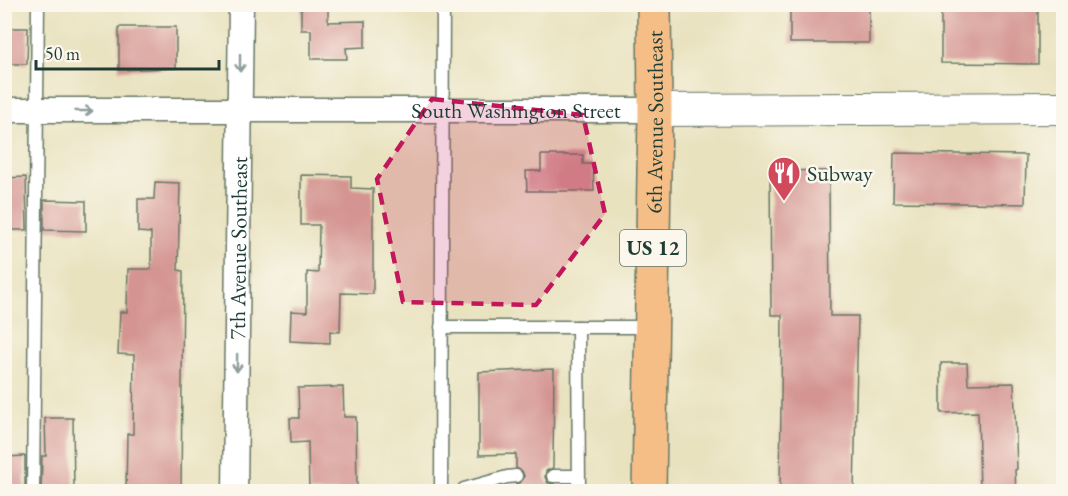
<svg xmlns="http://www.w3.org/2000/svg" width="1068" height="496" viewBox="0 0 1068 496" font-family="'EB Garamond',serif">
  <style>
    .building { fill: #d49491 }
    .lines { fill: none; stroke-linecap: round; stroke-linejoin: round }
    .service-casing { stroke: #667765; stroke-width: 15 }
    .minor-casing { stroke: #667765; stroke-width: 27 }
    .tertiary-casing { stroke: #667765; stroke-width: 34 }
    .trunk-casing { stroke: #667765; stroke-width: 36 }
    .service { stroke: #fff; stroke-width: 12 }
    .minor { stroke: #fff; stroke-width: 24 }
    .tertiary { stroke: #fff; stroke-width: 32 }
    .trunk { stroke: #f6be87; stroke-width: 33 }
    .oneway { stroke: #8f9e9a }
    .marked { fill: #c2185b; fill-opacity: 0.2; stroke: #c2185b; stroke-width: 4.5; stroke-dasharray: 12 8; stroke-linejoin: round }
    .labels { text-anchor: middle; stroke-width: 5; stroke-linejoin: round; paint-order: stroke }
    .shield { fill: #fbf7ec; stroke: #61756b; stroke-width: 1.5 }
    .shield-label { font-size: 21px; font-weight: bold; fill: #1f3d34 }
    .street-label { font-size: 22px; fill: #1f3d34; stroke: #fbf7ec }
    .poi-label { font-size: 22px; fill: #1f3d34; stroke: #fbf7ec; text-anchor: start }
  </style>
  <rect width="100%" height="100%" fill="#fbf7ec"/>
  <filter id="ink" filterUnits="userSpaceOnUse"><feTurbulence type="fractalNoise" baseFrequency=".0167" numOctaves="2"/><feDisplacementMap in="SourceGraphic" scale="12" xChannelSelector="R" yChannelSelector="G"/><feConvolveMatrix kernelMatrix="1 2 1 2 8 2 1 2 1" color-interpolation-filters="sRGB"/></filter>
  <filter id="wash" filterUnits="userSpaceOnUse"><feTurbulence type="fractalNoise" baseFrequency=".008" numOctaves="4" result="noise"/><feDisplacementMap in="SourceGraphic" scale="24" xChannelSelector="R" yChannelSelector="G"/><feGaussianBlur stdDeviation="1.35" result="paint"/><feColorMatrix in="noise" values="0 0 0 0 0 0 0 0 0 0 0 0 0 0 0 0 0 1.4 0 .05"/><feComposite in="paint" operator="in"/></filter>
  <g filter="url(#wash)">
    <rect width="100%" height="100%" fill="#e9e2bf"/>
    <g id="blocks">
      <g class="building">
        <rect x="790" y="4" width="79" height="39"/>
        <path d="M941 4H1038V64L941 63Z"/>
        <path d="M301 5H328V22L365 21V47L346 48 347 59H311V30H301Z"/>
        <path d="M119 27H176V68L119 70Z"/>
        <path d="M4 28H28L27 64H4Z"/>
        <path d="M894 153 1026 155 1025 204 893 202Z"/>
        <path d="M541 155H583V164H593L594 191H527L526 171H541Z"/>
        <path d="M770 170 829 171 830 316H858L854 492H780L782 315H771Z"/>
        <path d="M301 175 351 176V188L373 189V294L341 293 340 332 330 331V343L290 341 291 311 307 312V272L318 273 319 225H301Z"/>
        <path d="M26 177 27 230H4V178Z"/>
        <path d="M155 182 180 183 178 270 183 271 181 492H126L127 434H133L134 355 118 354 120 312H127L128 269H151V233L138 232V199H154Z"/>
        <path d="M44 200 86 201V231L44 230Z"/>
        <path d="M941 363H967L968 384 1014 383 1017 469 1015 470 1016 492H980L978 412 941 413Z"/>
        <path d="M554 369 553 468 546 471 545 477 548 483 554 484V490L516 491V484L521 482 524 476 522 471 516 468V454L479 455V372Z"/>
        <path d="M343 387 344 417H356L357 492H309L308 442 291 443 290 418H299L298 388Z"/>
        <path d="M45 418H73L74 492H41L42 456H46Z"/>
        <path d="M25 456V492H4V457Z"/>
      </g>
    </g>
  </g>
  <g filter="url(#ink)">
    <use href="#blocks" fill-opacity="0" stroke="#667765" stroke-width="1.5"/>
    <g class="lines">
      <g class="service-casing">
        <g id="service">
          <path d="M441 327H650"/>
          <path d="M578 327 579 492"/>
          <path d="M553 476H578"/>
          <path d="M464 489 507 477 516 476"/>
          <path d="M33 492 38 4"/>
          <path d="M441 492 443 4"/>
        </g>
      </g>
      <g class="minor-casing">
        <g id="minor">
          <path id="s1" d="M4 110H655"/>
          <path id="s2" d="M235 492 241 4"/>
        </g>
      </g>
      <g class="tertiary-casing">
        <path id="tertiary" d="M655 110 1064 108"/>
      </g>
      <g class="trunk-casing">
        <g id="trunk">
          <path id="s3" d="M649 492 655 110 654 4"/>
        </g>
      </g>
      <use href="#service" class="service"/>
      <use href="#minor" class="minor"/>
      <use href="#tertiary" class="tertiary"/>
      <use href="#trunk" class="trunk"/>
    </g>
    <defs><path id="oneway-shaft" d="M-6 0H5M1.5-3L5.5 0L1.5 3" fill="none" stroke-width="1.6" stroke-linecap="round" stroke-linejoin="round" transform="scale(1.5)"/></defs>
    <g class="oneway">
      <use href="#oneway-shaft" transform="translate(240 63) rotate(90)"/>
      <use href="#oneway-shaft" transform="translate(84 111)"/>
      <use href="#oneway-shaft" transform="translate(237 363) rotate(91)"/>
    </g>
  </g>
  <path class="marked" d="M432 99 583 115 605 214 536 305 403 302 377 179Z"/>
  <defs>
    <g id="restaurant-pin" transform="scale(1.725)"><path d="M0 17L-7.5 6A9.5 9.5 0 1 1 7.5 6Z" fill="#d1495b" stroke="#fbf7ec"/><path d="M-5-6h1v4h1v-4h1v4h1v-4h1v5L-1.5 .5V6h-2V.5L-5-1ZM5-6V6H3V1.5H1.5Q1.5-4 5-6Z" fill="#fff"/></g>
  </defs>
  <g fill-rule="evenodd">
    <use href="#restaurant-pin" x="784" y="173"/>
  </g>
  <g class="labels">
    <rect class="shield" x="620" y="230" width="66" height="36" rx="4.5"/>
    <g class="shield-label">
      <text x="653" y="255">US 12</text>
    </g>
    <g class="street-label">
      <text dy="8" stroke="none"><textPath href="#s1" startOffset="512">South Washington Street</textPath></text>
      <text dy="8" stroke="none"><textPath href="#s3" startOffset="370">6th Avenue Southeast</textPath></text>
      <text dy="8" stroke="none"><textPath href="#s2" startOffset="244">7th Avenue Southeast</textPath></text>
    </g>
    <g class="poi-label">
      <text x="807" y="181">Subway</text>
    </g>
  </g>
  <rect width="1068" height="496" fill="none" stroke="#fbf7ec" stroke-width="24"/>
  <path d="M36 60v9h183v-9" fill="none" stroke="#1f3d34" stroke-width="3"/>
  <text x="45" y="60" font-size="18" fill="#1f3d34" stroke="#fbf7ec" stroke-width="4.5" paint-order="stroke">50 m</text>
</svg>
